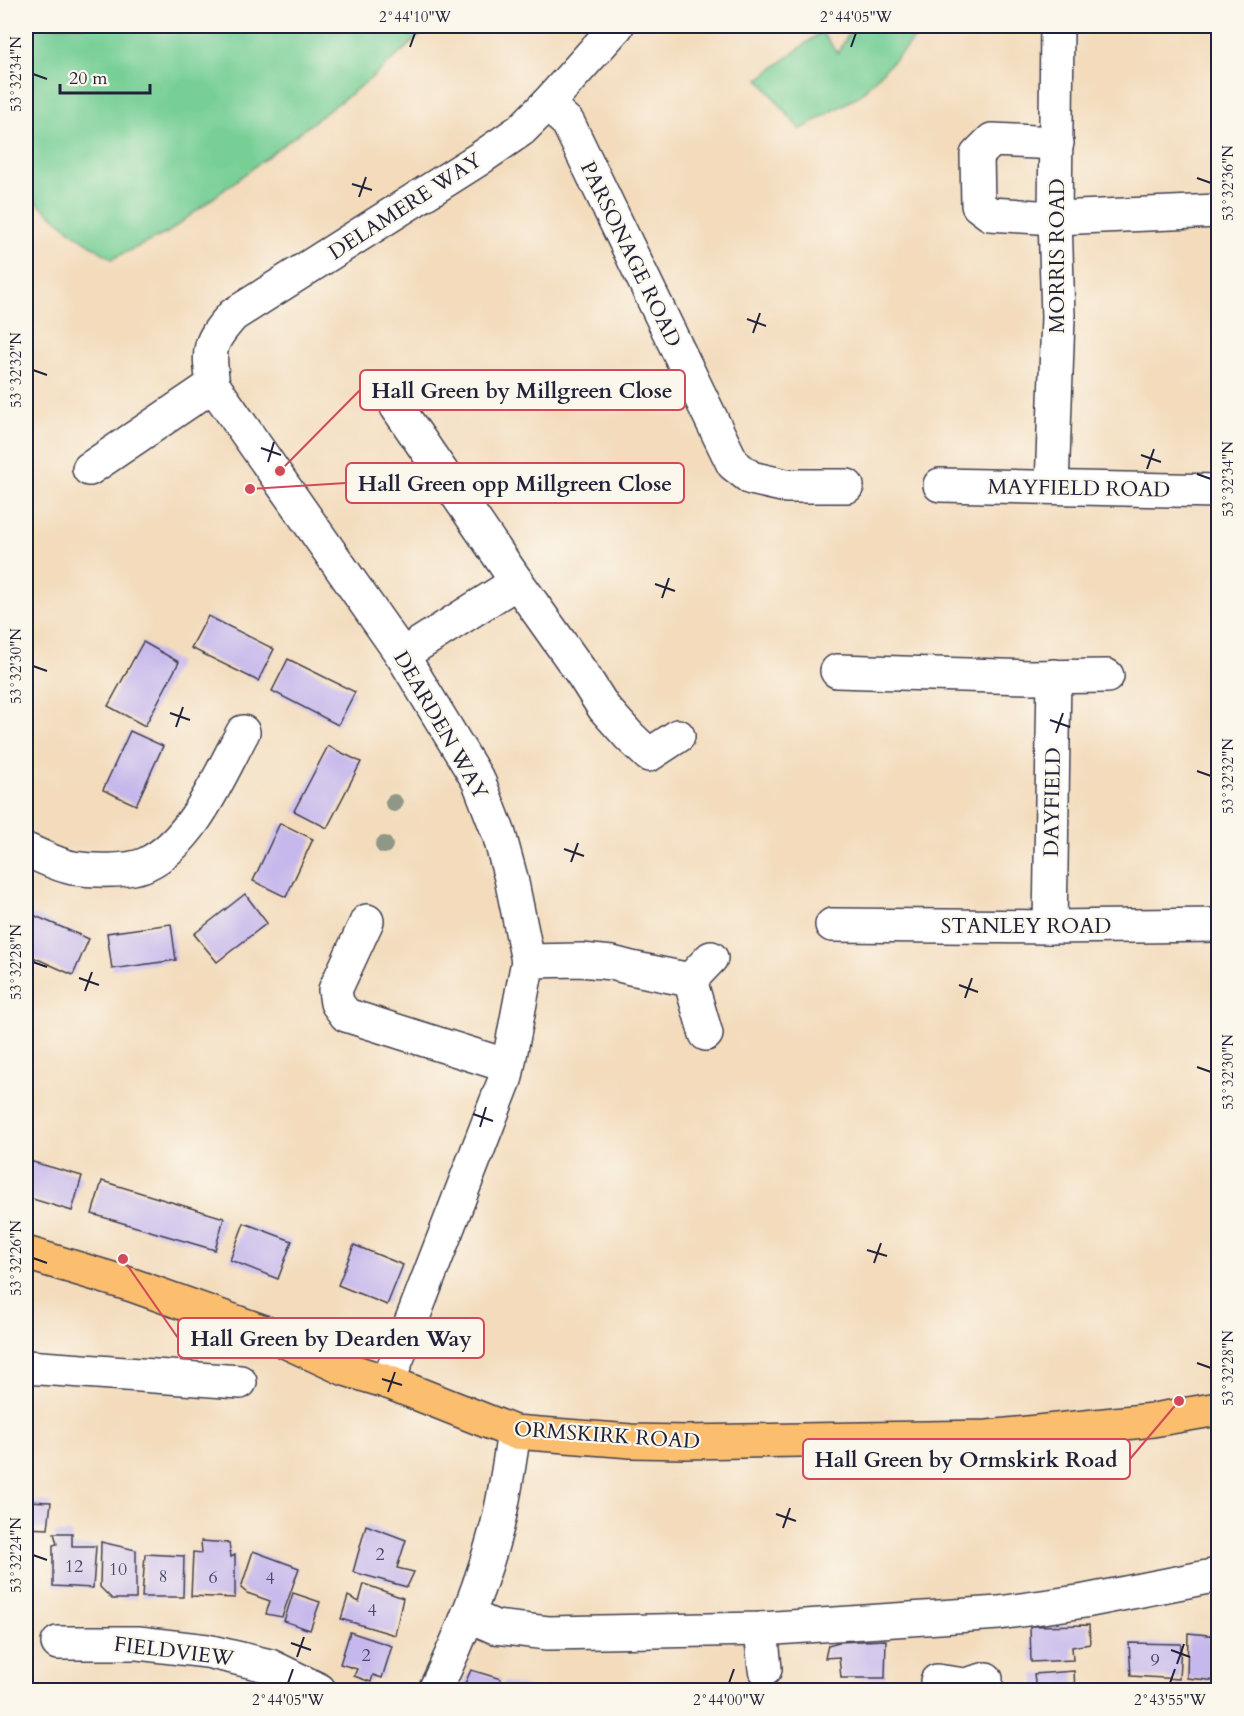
<svg xmlns="http://www.w3.org/2000/svg" width="1244" height="1716" viewBox="0 0 1244 1716" font-family="Cardo,serif">
  <style>
    .green { fill: #77cf95; stroke: #4c7868; stroke-width: 1.5 }
    .building { fill: #c6b8ec }
    .lines { fill: none; stroke-linecap: round; stroke-linejoin: round }
    .minor-casing { stroke: #413e4e; stroke-width: 36 }
    .major-casing { stroke: #413e4e; stroke-width: 36 }
    .minor { stroke: #fff; stroke-width: 33 }
    .major { stroke: #fbbd6e; stroke-width: 33 }
    .tree { fill: #919786 }
    .ticks { fill: none; stroke: #22223b; stroke-width: 2 }
    .labels { text-anchor: middle; stroke-width: 4.5; stroke-linejoin: round; paint-order: stroke }
    .number-label { font-size: 18px; fill: #4b4867 }
    .street-label { font-size: 21px; fill: #22223b; stroke: #fbf7ec }
    .leader { fill: none; stroke: #d1495b; stroke-width: 2 }
    .callout-dot { fill: #d1495b; stroke: #fbf7ec; stroke-width: 2 }
    .callout { fill: #fbf7ec; stroke: #d1495b; stroke-width: 2 }
    .callout-label { font-size: 22px; text-anchor: middle; font-weight: bold; fill: #22223b }
    .neatline { fill: none; stroke: #22223b; stroke-width: 2 }
    .ticks-label { font-size: 15px; text-anchor: middle; fill: #22223b }
  </style>
  <rect width="100%" height="100%" fill="#fbf7ec"/>
  <filter id="ink" filterUnits="userSpaceOnUse"><feTurbulence type="fractalNoise" baseFrequency=".0167" numOctaves="2"/><feDisplacementMap in="SourceGraphic" scale="12" xChannelSelector="R" yChannelSelector="G"/><feConvolveMatrix kernelMatrix="1 2 1 2 8 2 1 2 1" color-interpolation-filters="sRGB"/></filter>
  <filter id="wash" filterUnits="userSpaceOnUse"><feTurbulence type="fractalNoise" baseFrequency=".008" numOctaves="4" result="noise"/><feDisplacementMap in="SourceGraphic" scale="24" xChannelSelector="R" yChannelSelector="G"/><feGaussianBlur stdDeviation="1.35" result="paint"/><feColorMatrix in="noise" values="0 0 0 0 0 0 0 0 0 0 0 0 0 0 0 0 0 1.4 0 .05"/><feComposite in="paint" operator="in"/></filter>
  <g filter="url(#wash)">
    <rect width="100%" height="100%" fill="#f3dbbc"/>
    <g class="green">
      <path d="M35 26H431L374 76 167 233 112 259 76 235 26 194V32Z"/>
      <path d="M853 26H927L860 95 800 130 759 79 821 32 838 53Z"/>
    </g>
    <g id="blocks">
      <g class="building">
        <path d="M208 616 274 649 258 681 191 648Z"/>
        <path d="M143 642 179 662 145 726 108 706Z"/>
        <path d="M288 659 355 692 338 725 272 691Z"/>
        <path d="M130 731 163 746 136 805 103 790Z"/>
        <path d="M328 746 361 762 327 828 294 811Z"/>
        <path d="M280 823 313 839 286 897 253 881Z"/>
        <path d="M245 894 267 923 217 962 194 934Z"/>
        <path d="M26 912 89 939 73 975 26 954Z"/>
        <path d="M171 924 176 960 112 969 107 933Z"/>
        <path d="M26 1160 82 1176 72 1211 26 1197Z"/>
        <path d="M102 1181 224 1218 215 1250 92 1214Z"/>
        <path d="M244 1223 292 1241 278 1279 230 1260Z"/>
        <path d="M354 1245 403 1265 387 1305 338 1285Z"/>
        <path d="M26 1501 51 1502 48 1529 26 1528Z"/>
        <path d="M366 1525 406 1540 397 1568 414 1572 407 1587 353 1572Z"/>
        <path d="M54 1533H72V1546H96L93 1588 53 1586V1545L57 1544Z"/>
        <path d="M201 1541 229 1543 231 1557 235 1555V1598L191 1596 193 1552 202 1553Z"/>
        <path d="M101 1542 136 1550V1599H112L100 1587Z"/>
        <path d="M253 1551 299 1568 282 1617 266 1614 270 1601 247 1593 241 1588Z"/>
        <path d="M145 1554 184 1556 183 1597H142Z"/>
        <path d="M364 1584 403 1598 395 1635 341 1619 348 1596 359 1602Z"/>
        <path d="M293 1593 320 1602 310 1630 284 1621Z"/>
        <path d="M1089 1625 1090 1644 1072 1647 1073 1660 1031 1662 1030 1626Z"/>
        <path d="M350 1632 392 1646 382 1678 373 1675 371 1682 354 1676 357 1669 340 1664Z"/>
        <path d="M1188 1633 1218 1636V1681L1187 1678Z"/>
        <path d="M886 1640 885 1678H841L839 1657 825 1658 828 1645 839 1642Z"/>
        <path d="M1129 1643 1181 1644 1179 1679 1131 1676Z"/>
        <path d="M471 1670 501 1679 497 1690H462Z"/>
        <path d="M1074 1671 1075 1690H1036L1034 1674Z"/>
        <path d="M504 1682 538 1690H501Z"/>
        <path d="M891 1685V1690H846V1687Z"/>
        <path d="M1133 1687 1157 1689V1690H1133Z"/>
        <rect x="74" y="1688" width="18" height="2"/>
      </g>
    </g>
  </g>
  <g filter="url(#ink)">
    <use href="#blocks" fill-opacity="0" stroke="#413e4e" stroke-width="1.5"/>
    <g class="lines">
      <g class="minor-casing">
        <g id="minor">
          <path d="M547 104 568 123 733 464 751 478 786 486H847"/>
          <path d="M1057 143 992 140 977 155 978 205 990 214 1055 218 1218 211"/>
          <path d="M397 407 517 582 583 675 604 708 629 736 649 755 678 736"/>
          <path d="M89 469 213 385"/>
          <path d="M940 485 1218 491"/>
          <path d="M1052 487 1058 317 1055 218 1057 26"/>
          <path d="M402 655 517 582"/>
          <path d="M837 671 1029 677 1107 676"/>
          <path d="M26 850C41 856 57 865 73 868 92 871 129 872 146 864 193 842 219 776 243 732"/>
          <path d="M367 921 335 990 337 1003 346 1015 508 1066"/>
          <path d="M832 925 1050 927 1218 925"/>
          <path d="M1050 927 1054 676"/>
          <path d="M528 961 581 960 612 963 631 968 690 980 706 1034"/>
          <path d="M690 980 711 958"/>
          <path d="M26 1367 240 1382"/>
          <path d="M388 1382 506 1077 528 961 511 878 499 834 479 782 402 655 213 385C208 348 208 343 233 315L479 159 521 130 547 104 617 26"/>
          <path d="M468 1615 495 1627 548 1633 761 1629 999 1613 1085 1601 1218 1575"/>
          <path d="M761 1629 765 1669"/>
          <path d="M58 1643H138L207 1651 270 1666 319 1690"/>
          <path d="M937 1681 965 1685 986 1679"/>
          <path d="M435 1690C460 1639 482 1583 497 1527 505 1496 509 1464 514 1432"/>
        </g>
      </g>
      <g class="major-casing">
        <path id="major" d="M26 1253 132 1285 267 1333 345 1369 388 1382 514 1432 631 1441 686 1442 988 1437 1153 1420 1218 1409"/>
      </g>
      <use href="#minor" class="minor"/>
      <use href="#major" class="major"/>
    </g>
    <g class="tree">
      <circle cx="394" cy="803" r="9"/>
      <circle cx="384" cy="845" r="9"/>
    </g>
  </g>
  <path class="ticks" d="M410 47 415 33M851 47 856 33M33 74 47 79M1197 178 1211 183M352 184 372 190M359 197 366 177M747 319 766 326M753 333 760 313M33 370 47 375M261 448 281 455M1141 455 1161 462M268 462 274 442M1147 469 1154 449M1197 474 1211 479M655 584 675 591M662 598 669 578M33 666 47 671M170 713 190 720M1050 720 1070 727M176 727 183 707M1056 733 1063 713M1197 771 1211 776M564 849 584 856M571 862 578 843M33 962 47 967M79 978 99 985M959 985 978 992M85 991 92 972M965 998 972 978M1197 1067 1211 1072M473 1114 493 1121M480 1127 486 1107M867 1250 887 1256M33 1258 47 1263M874 1263 881 1243M1197 1363 1211 1368M382 1379 402 1385M388 1392 395 1372M776 1514 796 1521M783 1528 790 1508M33 1555 47 1560M291 1643 311 1650M1171 1650 1190 1657M297 1657 304 1637M1177 1664 1184 1644M288 1683 293 1669M729 1683 734 1669M1170 1683 1175 1669"/>
  <g class="labels">
    <g class="number-label">
      <text x="380" y="1560">2</text>
      <text x="74" y="1572">12</text>
      <text x="118" y="1575">10</text>
      <text x="163" y="1582">8</text>
      <text x="213" y="1583">6</text>
      <text x="270" y="1584">4</text>
      <text x="372" y="1616">4</text>
      <text x="366" y="1661">2</text>
      <text x="1155" y="1666">9</text>
    </g>
    <g class="street-label">
      <text transform="translate(405 206) rotate(-33)" y="7">DELAMERE WAY</text>
      <text transform="translate(631 254) rotate(64)" y="7">PARSONAGE ROAD</text>
      <text transform="translate(1057 256) rotate(-90)" y="7">MORRIS ROAD</text>
      <text transform="translate(1079 488) rotate(1)" y="7">MAYFIELD ROAD</text>
      <text transform="translate(441 725) rotate(60)" y="7">DEARDEN WAY</text>
      <text transform="translate(1052 802) rotate(-89)" y="7">DAYFIELD</text>
      <text x="1026" y="933">STANLEY ROAD</text>
      <text transform="translate(607 1435) rotate(4)" y="7">ORMSKIRK ROAD</text>
      <text transform="translate(174 1651) rotate(7)" y="7">FIELDVIEW</text>
    </g>
  </g>
  <path class="leader" d="M280 471L360 390M250 489L346 483M123 1259L178 1338M1179 1401L1130 1459"/>
  <g class="callout-dot">
    <circle cx="280" cy="471" r="6"/>
    <circle cx="250" cy="489" r="6"/>
    <circle cx="123" cy="1259" r="6"/>
    <circle cx="1179" cy="1401" r="6"/>
  </g>
  <g class="callout">
    <rect x="360" y="370" width="325" height="40" rx="6"/>
    <rect x="346" y="463" width="338" height="40" rx="6"/>
    <rect x="178" y="1318" width="306" height="40" rx="6"/>
    <rect x="803" y="1439" width="327" height="40" rx="6"/>
  </g>
  <g class="callout-label">
    <text x="522" y="398">Hall Green by Millgreen Close</text>
    <text x="515" y="491">Hall Green opp Millgreen Close</text>
    <text x="331" y="1346">Hall Green by Dearden Way</text>
    <text x="966" y="1467">Hall Green by Ormskirk Road</text>
  </g>
  <rect width="1244" height="1716" fill="none" stroke="#fbf7ec" stroke-width="66"/>
  <path d="M60 84v9h90v-9" fill="none" stroke="#22223b" stroke-width="3"/>
  <text x="69" y="84" font-size="18" fill="#22223b" stroke="#fbf7ec" stroke-width="4.5" paint-order="stroke">20 m</text>
  <rect x="33" y="33" width="1178" height="1650" class="neatline"/>
  <g class="ticks-label">
    <text x="415" y="22">2°44'10"W</text>
    <text x="856" y="22">2°44'05"W</text>
    <text transform="translate(16 74) rotate(-90)" y="5">53°32'34"N</text>
    <text transform="translate(1228 183) rotate(-90)" y="5">53°32'36"N</text>
    <text transform="translate(16 370) rotate(-90)" y="5">53°32'32"N</text>
    <text transform="translate(1228 479) rotate(-90)" y="5">53°32'34"N</text>
    <text transform="translate(16 666) rotate(-90)" y="5">53°32'30"N</text>
    <text transform="translate(1228 776) rotate(-90)" y="5">53°32'32"N</text>
    <text transform="translate(16 962) rotate(-90)" y="5">53°32'28"N</text>
    <text transform="translate(1228 1072) rotate(-90)" y="5">53°32'30"N</text>
    <text transform="translate(16 1258) rotate(-90)" y="5">53°32'26"N</text>
    <text transform="translate(1228 1368) rotate(-90)" y="5">53°32'28"N</text>
    <text transform="translate(16 1555) rotate(-90)" y="5">53°32'24"N</text>
    <text x="288" y="1705">2°44'05"W</text>
    <text x="729" y="1705">2°44'00"W</text>
    <text x="1170" y="1705">2°43'55"W</text>
  </g>
</svg>
